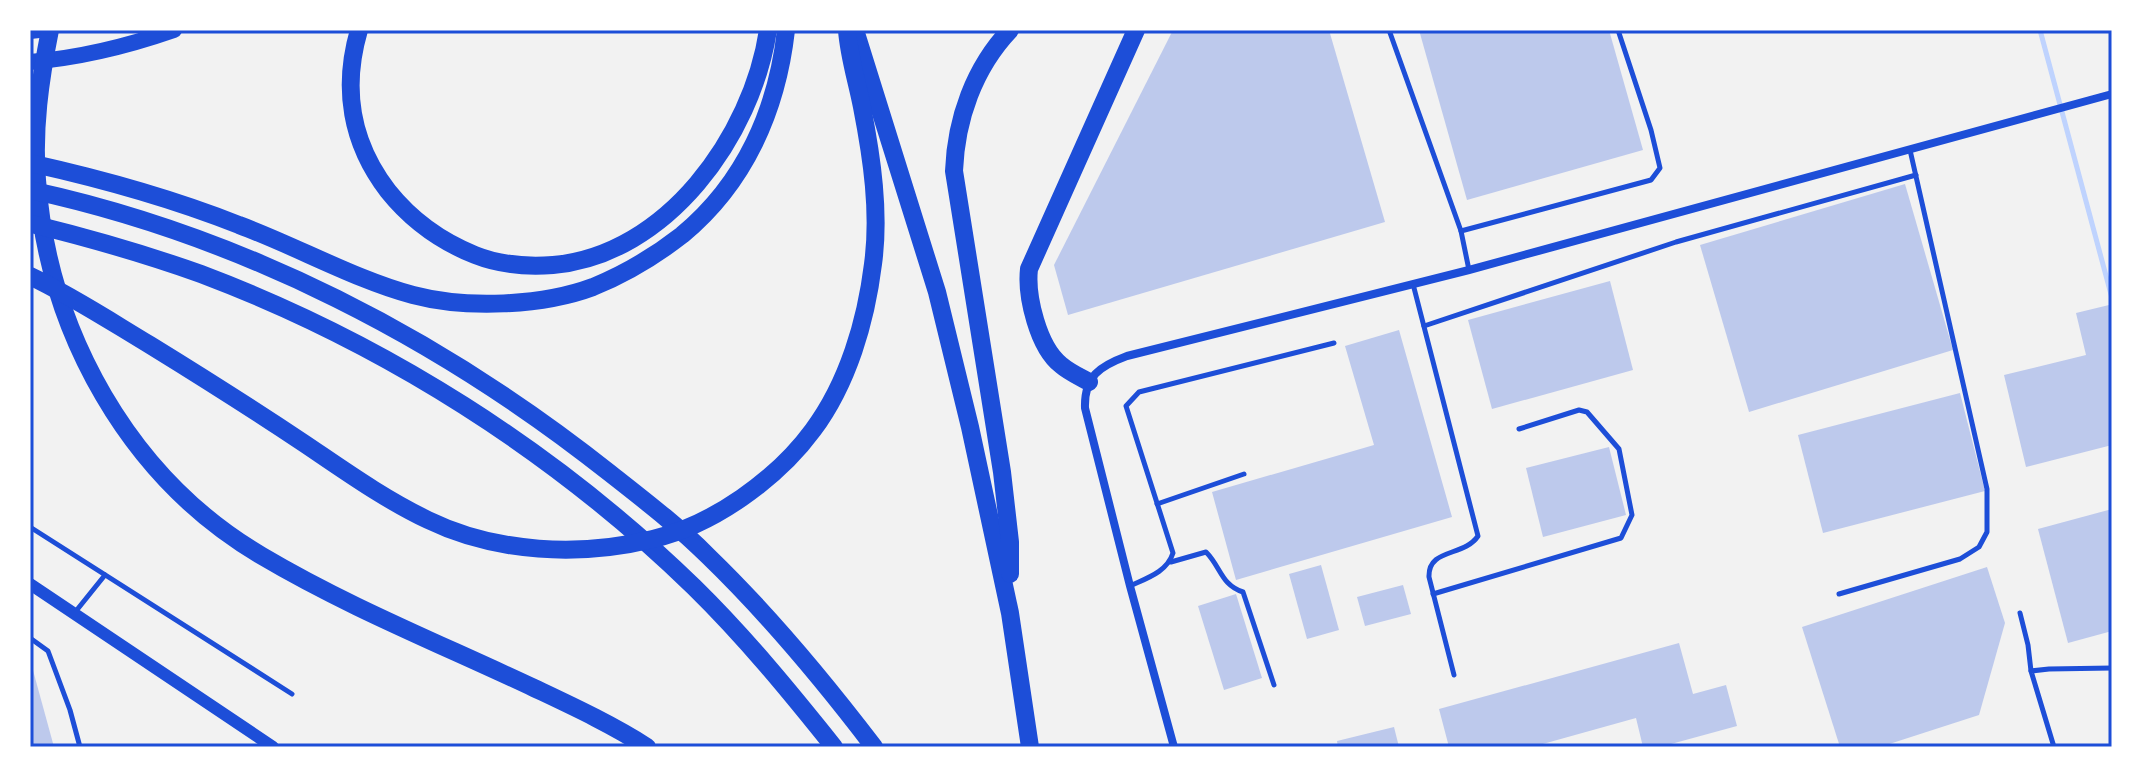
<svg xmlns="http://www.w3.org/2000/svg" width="2142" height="777" viewBox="0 0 2142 777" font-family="'Work Sans',sans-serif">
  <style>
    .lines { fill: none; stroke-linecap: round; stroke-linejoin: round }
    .stream { stroke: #bfd3fe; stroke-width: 5 }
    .building { fill: #bdc9ec }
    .service { stroke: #1d4ed8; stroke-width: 5 }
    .minor { stroke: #1d4ed8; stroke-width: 8 }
    .tertiary { stroke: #1d4ed8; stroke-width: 12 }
    .primary { stroke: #1d4ed8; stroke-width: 16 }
    .motorway { stroke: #1d4ed8; stroke-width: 18 }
    .neatline { fill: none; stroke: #1d4ed8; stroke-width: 3 }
  </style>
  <rect width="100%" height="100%" fill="#f2f2f2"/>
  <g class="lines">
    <path class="stream" d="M2040 30 2112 298"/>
  </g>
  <g class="building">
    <path d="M1173 30H1329L1385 222 1068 315 1054 265Z"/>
    <path d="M1419 30H1609L1643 150 1467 200Z"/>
    <path d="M1905 184 1953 350 1749 412 1700 245Z"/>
    <path d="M1610 281 1633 370 1492 409 1468 320Z"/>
    <path d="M2109 305 2112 317V445L2026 467 2004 375 2086 355 2076 313Z"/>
    <path d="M1399 330 1452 517 1236 580 1212 492 1374 445 1345 346Z"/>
    <path d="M1960 393 1985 491 1823 533 1798 435Z"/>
    <path d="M1609 447 1626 515 1543 537 1526 468Z"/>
    <path d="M2112 509V631L2068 643 2038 529Z"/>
    <path d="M1321 565 1339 630 1307 639 1289 574Z"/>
    <path d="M1987 567 2005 623 1979 715 1880 747H1840L1802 627Z"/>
    <path d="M1403 585 1411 614 1365 626 1357 597Z"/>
    <path d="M1236 594 1262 678 1224 690 1198 606Z"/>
    <path d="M1679 643 1693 694 1726 685 1737 726 1660 747H1643L1636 718 1532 747H1449L1439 709Z"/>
    <path d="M31 663 54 747H30Z"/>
    <path d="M1394 727 1399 747H1338L1337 741Z"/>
  </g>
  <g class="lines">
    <g class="service">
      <path d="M1389 30 1461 231 1469 270"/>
      <path d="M1461 231 1651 180 1660 168 1651 130 1618 30"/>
      <path d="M1413 284 1478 536C1464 557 1428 548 1429 577L1454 675"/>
      <path d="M1424 326 1676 242 1916 175"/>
      <path d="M1157 504 1244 474"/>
      <path d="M30 527 292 694"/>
      <path d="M1171 562 1206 552C1221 567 1221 585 1243 592L1274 685"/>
      <path d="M1130 586C1147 578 1167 572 1173 553L1126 406 1139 392 1334 343"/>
      <path d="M1433 594 1621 538 1632 515 1619 449 1587 412 1579 410 1519 429"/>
      <path d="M1839 594 1960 559 1979 547 1987 532V489L1910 150"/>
      <path d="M76 611 105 575"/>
      <path d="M2020 613 2028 645 2031 671"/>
      <path d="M30 638 48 651 70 710 80 747"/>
      <path d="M2054 747 2031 671 2049 669 2112 668"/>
    </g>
    <path class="minor" d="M1174 747 1130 586 1085 408C1084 376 1100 366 1127 356L1469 270 2112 94"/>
    <path class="tertiary" d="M30 584 273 747"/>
    <g class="primary">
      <path d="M30 31 39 30"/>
      <path d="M30 62C79 58 128 46 174 30"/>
    </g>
    <g class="motorway">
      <path d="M50 30C40 80 33 129 37 180 48 332 129 478 262 556 348 607 443 645 534 688 572 706 611 724 647 747"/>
      <path d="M359 30C342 88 351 143 388 191 412 221 440 241 475 255 500 265 526 267 553 265 667 255 752 136 768 30"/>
      <path d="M855 30 937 292 970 427 1010 613 1030 747"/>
      <path d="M30 163C102 179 171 198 239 225 296 246 356 280 413 295 466 309 542 306 593 287 625 274 655 256 682 235 745 183 777 110 786 30"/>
      <path d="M30 190C243 236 441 339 611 474 644 500 678 526 708 556 769 615 823 680 874 747"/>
      <path d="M32 224C89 238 145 254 201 274 384 343 554 451 694 587 745 637 790 692 834 747"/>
      <path d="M30 276C72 296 110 321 150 345 202 377 254 410 305 444 345 471 384 499 428 520 496 553 580 557 653 539 713 525 777 479 813 430 848 383 866 321 873 264 880 213 872 158 862 107 857 81 849 57 847 30"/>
      <path d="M1089 382C1080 377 1069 372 1061 365 1038 347 1026 296 1029 269L1136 30"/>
      <path d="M1010 574V542L1002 472 954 171C956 119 974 68 1010 30"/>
    </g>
  </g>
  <rect width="2142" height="777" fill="none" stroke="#ffffff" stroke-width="64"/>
  <rect x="32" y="32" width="2078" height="713" class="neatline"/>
</svg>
